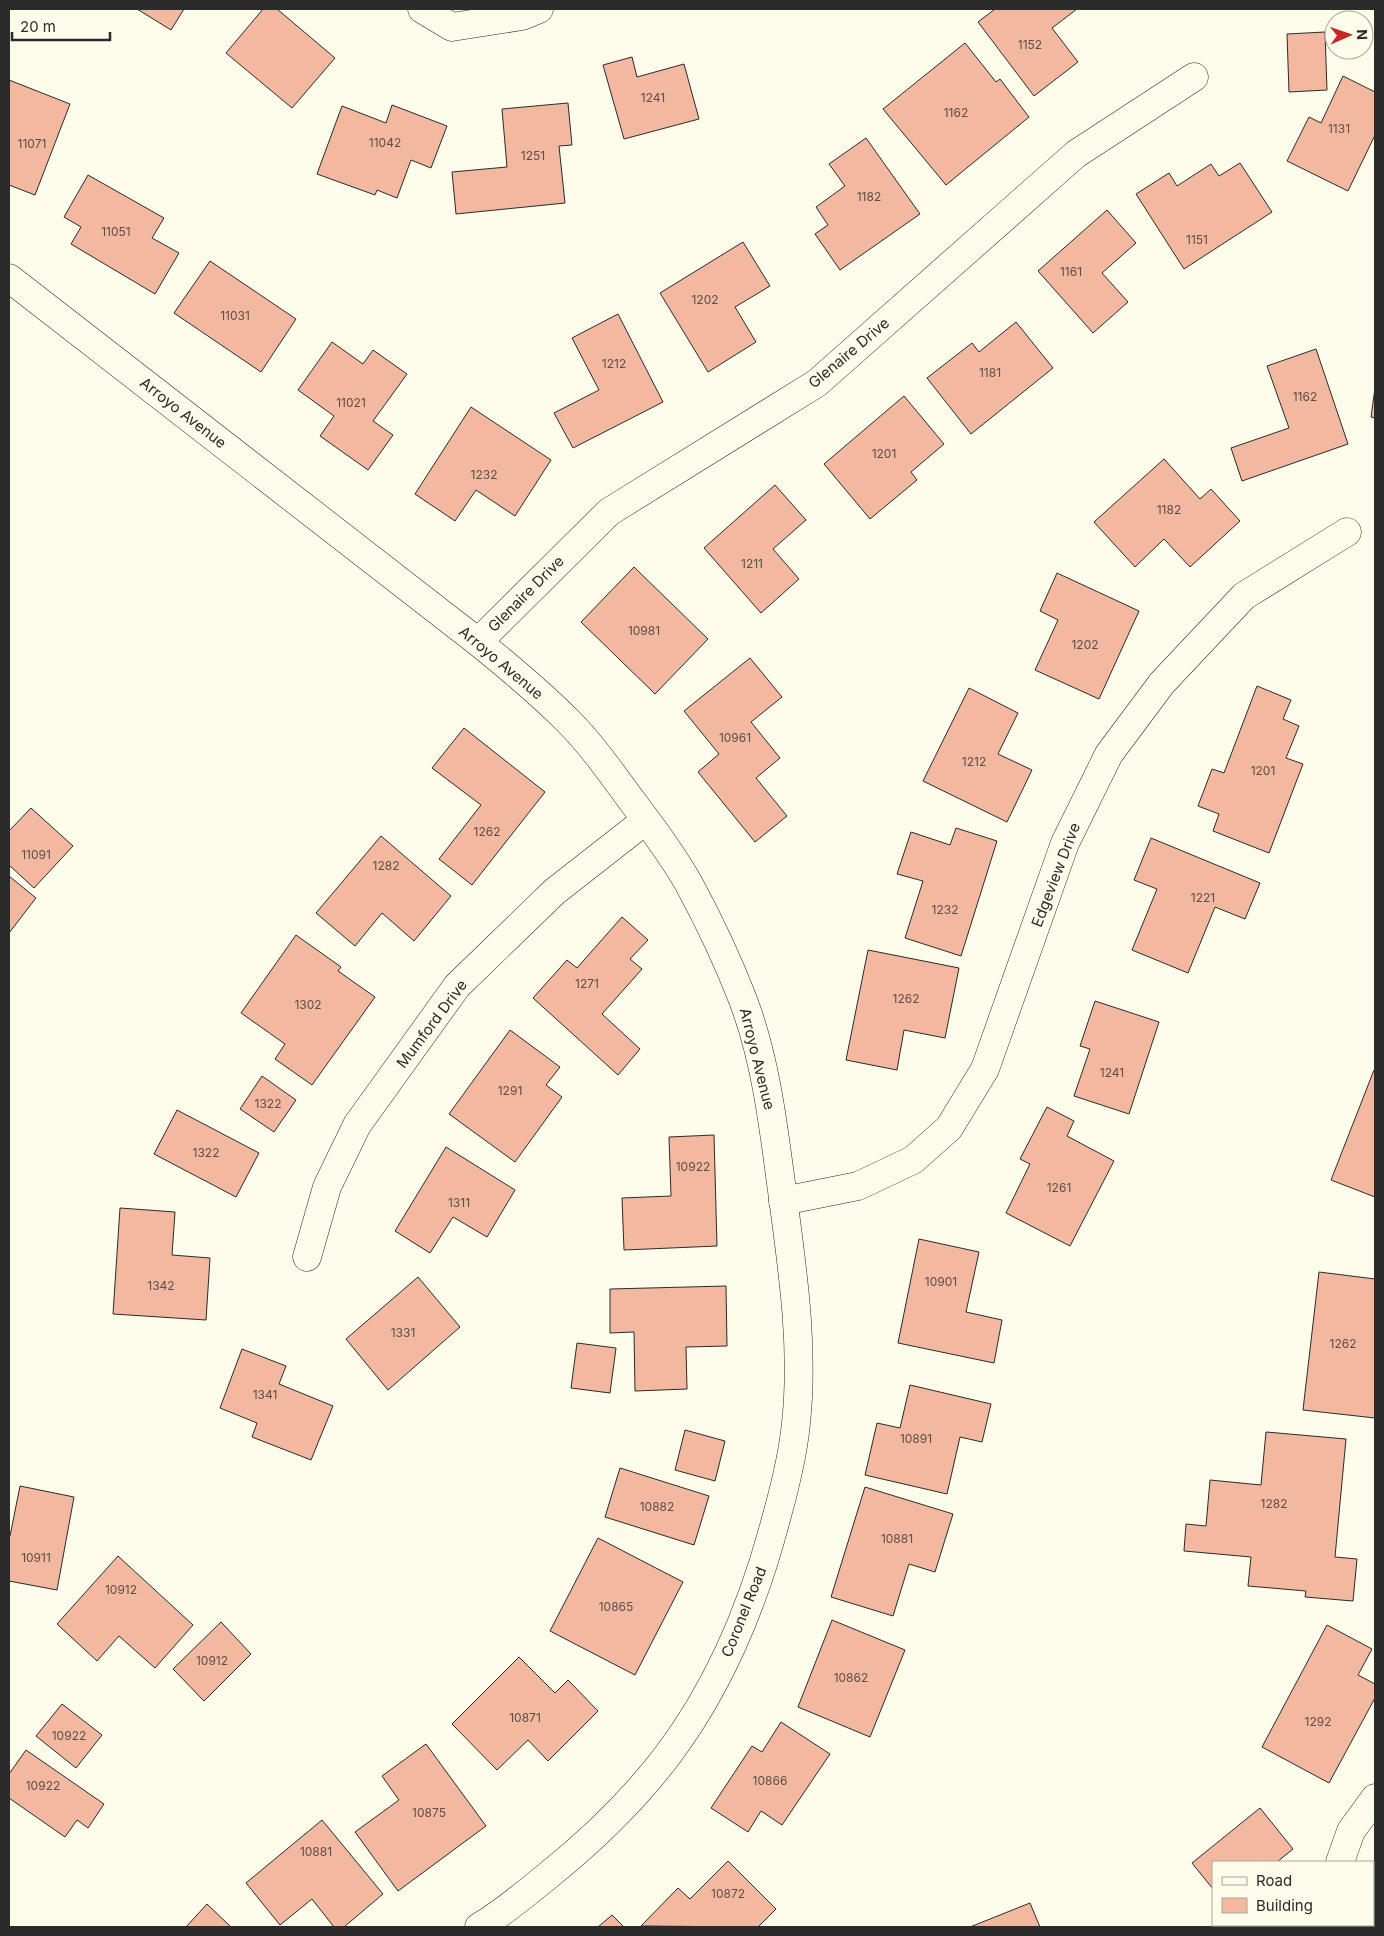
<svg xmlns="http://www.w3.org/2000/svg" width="1384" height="1936" viewBox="0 0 1384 1936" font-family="Inter,sans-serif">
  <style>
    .building { fill: #f2b8a0; stroke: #2b2b2b }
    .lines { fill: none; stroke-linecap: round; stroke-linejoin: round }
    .service-casing { stroke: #2b2b2b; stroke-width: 17 }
    .minor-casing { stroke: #2b2b2b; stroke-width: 29 }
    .tertiary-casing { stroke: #2b2b2b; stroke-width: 29 }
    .service { stroke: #fdfbea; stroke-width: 15 }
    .minor { stroke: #fdfbea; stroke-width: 28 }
    .tertiary { stroke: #fdfbea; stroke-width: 28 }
    .labels { text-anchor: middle; stroke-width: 4; stroke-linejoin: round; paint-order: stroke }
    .number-label { font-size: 12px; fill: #5d4e48 }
    .street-label { font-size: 15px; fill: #2b2b2b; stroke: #fdfbea }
  </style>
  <rect width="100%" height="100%" fill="#fdfbea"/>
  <g class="building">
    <path d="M137 9H184L171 30Z"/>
    <path d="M263 9H277L335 58 292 108 226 53Z"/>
    <path d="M995 9H1077L1052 28 1078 62 1034 96 978 22Z"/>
    <path d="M1325 32 1327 90 1289 92 1287 34Z"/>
    <path d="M965 43 996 82 1000 79 1029 117 946 185 883 109Z"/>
    <path d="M632 57 637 77 684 64 699 119 624 139 603 65Z"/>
    <path d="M1343 76 1375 92V135L1348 191 1287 161 1309 117 1321 123Z"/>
    <path d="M9 80 70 104 35 195 9 185Z"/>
    <path d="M568 103 572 145 559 146 565 203 456 214 452 172 507 167 502 109Z"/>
    <path d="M392 105 447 126 431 168 411 160 397 198 377 190 375 195 317 174 342 106 386 123Z"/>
    <path d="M866 138 920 214 840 270 815 234 828 225 816 207 845 186 829 164Z"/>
    <path d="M1240 163 1272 212 1184 269 1136 194 1169 173 1177 186 1211 164 1219 176Z"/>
    <path d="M88 175 164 218 152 238 179 253 155 294 71 244 81 227 64 217Z"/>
    <path d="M1107 210 1136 243 1102 273 1128 302 1093 333 1038 271Z"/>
    <path d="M743 242 770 286 735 307 756 342 708 372 660 293Z"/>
    <path d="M210 261 296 319 261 372 174 313Z"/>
    <path d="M618 314 663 402 573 448 554 413 599 390 572 338Z"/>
    <path d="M1016 322 1053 368 971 434 927 378 972 343 979 352Z"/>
    <path d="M332 342 363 364 373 350 407 374 373 421 393 435 368 470 320 436 334 416 298 390Z"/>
    <path d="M1316 349 1348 444 1242 481 1231 448 1289 428 1267 366Z"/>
    <path d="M1375 388V418L1371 417Z"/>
    <path d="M904 396 944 444 911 472 917 480 870 519 824 464Z"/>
    <path d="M471 407 551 460 515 516 476 490 455 521 415 494Z"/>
    <path d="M1164 459 1200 499 1211 489 1240 521 1190 567 1164 539 1135 567 1094 522Z"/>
    <path d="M775 485 806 520 773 549 799 579 761 613 704 548Z"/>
    <path d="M634 567 708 639 655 694 581 622Z"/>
    <path d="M1057 573 1139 611 1099 699 1035 670 1058 620 1040 611Z"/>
    <path d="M750 658 782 697 751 722 780 758 756 778 787 816 755 842 698 772 719 754 684 711Z"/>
    <path d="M1257 686 1291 700 1283 719 1299 726 1286 758 1303 764 1269 853 1213 831 1219 814 1198 806 1212 769 1224 773Z"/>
    <path d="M969 688 1018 713 998 754 1032 770 1007 822 923 781Z"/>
    <path d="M464 728 545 792 472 885 439 859 481 805 432 768Z"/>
    <path d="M31 808 73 846 34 888 9 865V831Z"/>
    <path d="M956 828 997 841 961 956 905 938 923 881 897 874 911 832 950 845Z"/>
    <path d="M381 836 451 896 414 941 382 913 355 946 316 913Z"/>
    <path d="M1151 838 1260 883 1245 919 1215 907 1188 973 1132 950 1157 889 1134 880Z"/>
    <path d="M9 876 36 898 9 933Z"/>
    <path d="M622 917 648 940 630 959 642 969 602 1014 640 1049 618 1075 533 998 567 960 577 968Z"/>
    <path d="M296 935 341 967 338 971 375 997 312 1085 275 1059 285 1044 241 1013Z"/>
    <path d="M868 950 959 968 945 1038 904 1030 897 1070 846 1060Z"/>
    <path d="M1095 1001 1159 1022 1129 1114 1074 1096 1090 1049 1080 1046Z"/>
    <path d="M510 1030 560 1067 546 1085 562 1097 515 1162 449 1114Z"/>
    <path d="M1374 1070 1375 1071V1197L1331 1180Z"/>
    <path d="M262 1076 296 1100 274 1132 240 1109Z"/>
    <path d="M1047 1107 1074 1121 1067 1136 1114 1161 1070 1246 1006 1213 1030 1164 1020 1159Z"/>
    <path d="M177 1110 259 1153 236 1197 154 1154Z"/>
    <path d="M714 1135 717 1246 624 1250 622 1198 671 1196 669 1137Z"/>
    <path d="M446 1147 515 1190 487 1237 453 1217 430 1253 395 1231Z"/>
    <path d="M120 1208 175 1212 172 1255 210 1258 206 1320 113 1314Z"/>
    <path d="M919 1239 979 1252 966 1312 1002 1320 994 1363 898 1343Z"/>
    <path d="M1319 1272 1375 1279V1418L1303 1410Z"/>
    <path d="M418 1277 460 1327 388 1390 346 1339Z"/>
    <path d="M726 1286 727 1346 686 1347 687 1389 635 1391 634 1332 610 1333V1289Z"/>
    <path d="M577 1343 616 1348 610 1393 571 1388Z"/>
    <path d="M242 1349 286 1366 279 1384 333 1406 311 1460 252 1437 257 1423 220 1408Z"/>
    <path d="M910 1385 991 1404 982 1442 960 1437 947 1494 865 1475 877 1423 900 1428Z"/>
    <path d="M685 1430 725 1441 715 1481 675 1470Z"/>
    <path d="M1266 1432 1346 1439 1335 1557 1357 1559 1353 1601 1305 1597 1306 1591 1248 1586 1251 1557 1184 1551 1186 1524 1206 1526 1210 1480 1261 1485Z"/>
    <path d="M620 1468 709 1496 694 1545 605 1517Z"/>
    <path d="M20 1486 74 1497 57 1590 9 1581V1536H10Z"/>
    <path d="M865 1487 953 1514 935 1572 909 1564 893 1616 831 1597Z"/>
    <path d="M598 1538 683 1582 635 1675 550 1631Z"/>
    <path d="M118 1556 193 1625 155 1668 119 1636 97 1661 57 1624Z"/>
    <path d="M832 1620 905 1650 870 1737 798 1707Z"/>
    <path d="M221 1622 251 1654 204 1701 173 1669Z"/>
    <path d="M1327 1625 1372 1649 1358 1675 1375 1684V1698L1329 1783 1262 1747Z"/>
    <path d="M519 1657 555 1693 568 1680 598 1711 548 1761 528 1740 497 1770 452 1724Z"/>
    <path d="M62 1704 102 1735 76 1768 36 1736Z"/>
    <path d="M781 1722 830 1754 782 1825 761 1811 748 1832 711 1808 752 1746 762 1752Z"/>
    <path d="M426 1744 486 1826 398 1891 355 1832 399 1800 382 1776Z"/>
    <path d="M26 1750 104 1804 88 1828 77 1820 65 1837 9 1798V1774Z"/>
    <path d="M1260 1808 1293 1849 1277 1862H1213V1889L1192 1863Z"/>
    <path d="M322 1820 383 1894 344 1927H334L312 1899 280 1925 246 1883Z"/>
    <path d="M728 1861 776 1909 758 1927 641 1926 678 1888 690 1899Z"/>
    <path d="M1030 1903 1040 1927H970Z"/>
    <path d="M207 1904 231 1927H186Z"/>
    <path d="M612 1915 624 1927H598Z"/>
  </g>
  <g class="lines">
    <g class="service-casing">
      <path id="service" d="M1373 1883H1375"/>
    </g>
    <g class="minor-casing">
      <g id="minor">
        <path d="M422 9 452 27 522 16 539 9"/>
        <path d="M478 642 609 512 817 383 1076 154 1194 77"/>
        <path d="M783 1201 858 1186 913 1160 949 1128 985 1069 1065 843 1109 754 1162 683 1244 596 1347 532"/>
        <path d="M307 1257 327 1187 357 1125 457 986 554 892 646 820"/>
        <path d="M1340 1862 1351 1831 1375 1798"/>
        <path d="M1318 1927V1925"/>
      </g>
    </g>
    <g class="tertiary-casing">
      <path id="tertiary" d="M9 278 478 642C509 667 540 693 568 721 591 744 610 771 629 797 650 825 672 854 689 884 709 921 728 961 743 1000 767 1063 774 1132 783 1198 793 1273 804 1348 796 1423 793 1455 785 1487 776 1519 754 1603 720 1686 667 1756 632 1802 590 1842 545 1878 524 1895 503 1913 479 1927"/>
    </g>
    <use href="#service" class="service"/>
    <use href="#minor" class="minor"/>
    <use href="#tertiary" class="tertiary"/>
  </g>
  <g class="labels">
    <g class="number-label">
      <text x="1030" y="49">1152</text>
      <text x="653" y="102">1241</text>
      <text x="956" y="117">1162</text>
      <text x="1339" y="133">1131</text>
      <text x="385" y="147">11042</text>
      <text x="32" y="148">11071</text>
      <text x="533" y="160">1251</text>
      <text x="869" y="201">1182</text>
      <text x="116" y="236">11051</text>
      <text x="1197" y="244">1151</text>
      <text x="1071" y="276">1161</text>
      <text x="705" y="304">1202</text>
      <text x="235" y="320">11031</text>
      <text x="614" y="368">1212</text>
      <text x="990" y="377">1181</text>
      <text x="1305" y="401">1162</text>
      <text x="351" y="407">11021</text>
      <text x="884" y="458">1201</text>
      <text x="484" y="479">1232</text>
      <text x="1169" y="514">1182</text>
      <text x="752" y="568">1211</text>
      <text x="644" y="635">10981</text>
      <text x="1085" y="649">1202</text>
      <text x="735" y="742">10961</text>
      <text x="974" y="766">1212</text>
      <text x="1263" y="775">1201</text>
      <text x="487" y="836">1262</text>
      <text x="36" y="859">11091</text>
      <text x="386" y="870">1282</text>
      <text x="1203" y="902">1221</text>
      <text x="945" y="914">1232</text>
      <text x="587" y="988">1271</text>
      <text x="906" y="1003">1262</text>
      <text x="308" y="1009">1302</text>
      <text x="1112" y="1077">1241</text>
      <text x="510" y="1095">1291</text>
      <text x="268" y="1108">1322</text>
      <text x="206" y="1157">1322</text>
      <text x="693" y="1171">10922</text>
      <text x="1059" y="1192">1261</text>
      <text x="459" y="1207">1311</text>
      <text x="941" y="1286">10901</text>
      <text x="161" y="1290">1342</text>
      <text x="403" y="1337">1331</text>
      <text x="1343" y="1348">1262</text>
      <text x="265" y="1399">1341</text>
      <text x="916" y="1443">10891</text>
      <text x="1274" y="1508">1282</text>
      <text x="657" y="1511">10882</text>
      <text x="897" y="1543">10881</text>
      <text x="36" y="1562">10911</text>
      <text x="121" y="1594">10912</text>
      <text x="616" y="1611">10865</text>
      <text x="212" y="1665">10912</text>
      <text x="851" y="1682">10862</text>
      <text x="525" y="1722">10871</text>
      <text x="1318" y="1726">1292</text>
      <text x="69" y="1740">10922</text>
      <text x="770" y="1785">10866</text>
      <text x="43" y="1790">10922</text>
      <text x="429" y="1817">10875</text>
      <text x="316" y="1856">10881</text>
      <text x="728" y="1898">10872</text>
    </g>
    <g class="street-label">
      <text transform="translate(849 353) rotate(-40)" y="5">Glenaire Drive</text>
      <text transform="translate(183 413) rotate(38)" y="5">Arroyo Avenue</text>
      <text transform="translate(526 594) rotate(-45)" y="5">Glenaire Drive</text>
      <text transform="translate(501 663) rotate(40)" y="5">Arroyo Avenue</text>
      <text transform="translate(1056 875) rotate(-69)" y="5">Edgeview Drive</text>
      <text transform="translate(432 1024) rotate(-53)" y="5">Mumford Drive</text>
      <text transform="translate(757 1059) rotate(76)" y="5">Arroyo Avenue</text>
      <text transform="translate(744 1612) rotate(-68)" y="5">Coronel Road</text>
    </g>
  </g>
  <rect width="1384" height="1936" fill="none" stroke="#2b2b2b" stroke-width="20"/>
  <rect x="1212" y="1861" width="162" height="65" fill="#fdfbea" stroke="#a9a89e"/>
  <rect x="1222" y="1877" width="25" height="8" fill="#fdfbea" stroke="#a9a89e"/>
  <text x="1256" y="1886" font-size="15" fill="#2b2b2b">Road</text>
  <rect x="1222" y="1898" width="25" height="15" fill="#f2b8a0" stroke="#a9a89e"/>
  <text x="1256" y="1911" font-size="15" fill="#2b2b2b">Building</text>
  <g transform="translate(1349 35) rotate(88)"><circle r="24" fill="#fdfbea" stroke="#a9a89e"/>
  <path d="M0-4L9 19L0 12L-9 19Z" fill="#c62828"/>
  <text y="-8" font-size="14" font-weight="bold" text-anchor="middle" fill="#2b2b2b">N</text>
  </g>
  <path d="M12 32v8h98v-8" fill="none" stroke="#2b2b2b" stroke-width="2.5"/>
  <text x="20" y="32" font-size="15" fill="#2b2b2b" stroke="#fdfbea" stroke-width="4" paint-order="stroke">20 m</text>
</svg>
